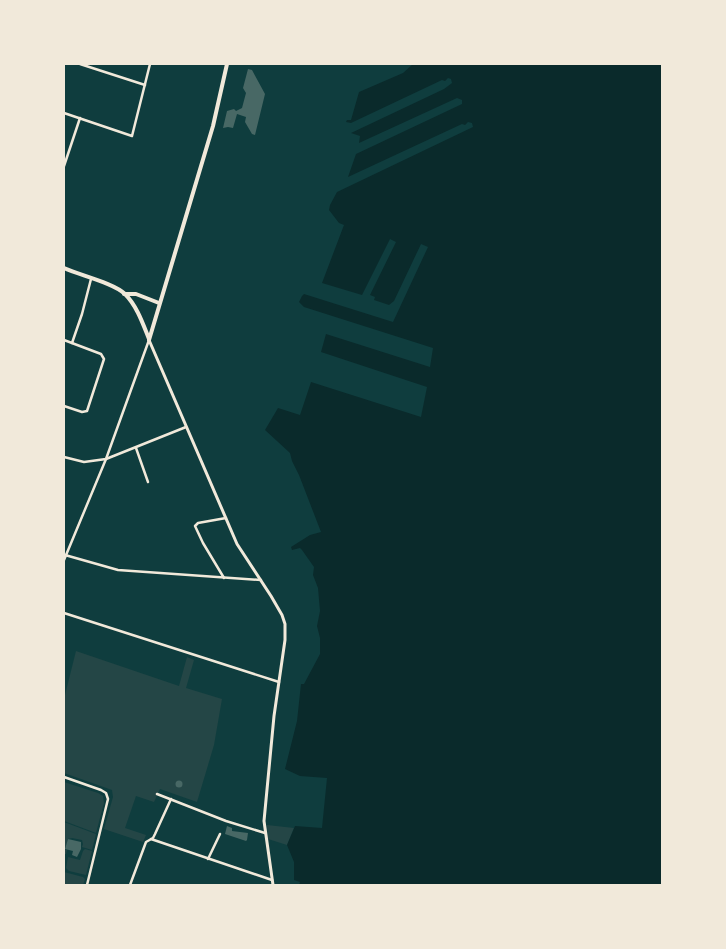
<svg xmlns="http://www.w3.org/2000/svg" width="726" height="949" viewBox="0 0 726 949" font-family="'Source Serif 4',serif">
  <style>
    .green { fill: #244646 }
    .water { fill: #0a2a2b }
    .building { fill: #486865 }
    .lines { fill: none; stroke-linecap: round; stroke-linejoin: round }
    .minor { stroke: #f1e9da; stroke-width: 2.5 }
    .tertiary { stroke: #f1e9da; stroke-width: 3 }
    .secondary { stroke: #f1e9da; stroke-width: 4 }
  </style>
  <rect width="100%" height="100%" fill="#0f3d3e"/>
  <g class="green">
    <path d="M76 651 179 686 187 657 194 660 186 688 222 699 214 745 197 802 160 789 154 802 136 796 125 828 146 835 143 842 104 829 113 797 112 790 64 773V699Z"/>
    <path d="M64 782 98 793 103 796 104 803 96 833 64 821Z"/>
    <path d="M64 822 96 834 92 850 82 847 83 844 82 840 72 838 68 839 65 850H67L66 854H64Z"/>
    <path d="M267 825 294 828 287 845 268 839Z"/>
    <path d="M85 849 92 851 86 875 69 871 66 868 68 857 80 860 83 851Z"/>
    <path d="M64 872 83 877 85 879 83 885H64Z"/>
  </g>
  <path class="water" d="M413 64H662V885H299L300 882 294 880V862L287 845 295 826 322 828 327 778 300 776 285 769 297 721 301 684H304L320 654V638L317 626 320 611 318 588 313 575 314 567 302 550 300 548 292 550 291 547 310 535 321 532 299 475 292 461 290 453 265 430 278 408 300 415 311 382 421 417 427 387 321 352 326 334 430 367 433 348 304 307 299 302 302 296 304 294 393 322 428 247 421 244 394 301 389 305 374 300 375 297 370 295 396 242 390 239 362 295 322 283 344 225 339 223 329 210 330 205 337 192 473 127 472 123 468 122 465 125 462 124 348 177 356 154 462 104V100L457 98 359 143 360 136 351 133 444 89 452 83 451 79 448 78 445 81 442 80 351 123 346 122 347 120H351L359 92 403 73Z"/>
  <g class="building">
    <path d="M248 69 252 70 265 94 255 135 252 134 245 122 246 117 237 114 233 128 228 127 223 128 227 111 234 109 236 111 242 108 246 93 243 88Z"/>
    <circle cx="179" cy="784" r="3.5"/>
    <path d="M227 826 232 828V831L248 833 247 840 246 841 225 834Z"/>
    <path d="M68 839 81 842V849L77 857 72 855 73 851 65 849Z"/>
  </g>
  <g class="lines">
    <g class="minor">
      <path d="M80 64 145 85"/>
      <path d="M64 113 132 136 150 64"/>
      <path d="M64 166 80 118"/>
      <path d="M64 340 101 354 104 359 87 411 82 412 64 406"/>
      <path d="M72 343 82 314 91 279"/>
      <path d="M136 448 148 482"/>
      <path d="M64 457 84 462 106 459 186 427"/>
      <path d="M65 555 118 570 261 580"/>
      <path d="M64 560 106 459 149 340"/>
      <path d="M224 578 203 543 195 526 198 523 226 518"/>
      <path d="M64 613 279 682"/>
      <path d="M64 777 101 790 106 793 108 799 87 885"/>
      <path d="M157 794 226 821 265 833"/>
      <path d="M151 839 272 880"/>
      <path d="M208 859 220 834"/>
      <path d="M130 885 146 842 153 838 155 834 171 799"/>
    </g>
    <path class="tertiary" d="M149 340 237 544 271 596 282 615 285 624V640L274 716 264 821 273 885"/>
    <g class="secondary">
      <path d="M64 268C79 275 114 283 125 294 137 306 143 324 149 339"/>
      <path d="M124 294H136L159 303"/>
      <path d="M149 340 213 126 227 64"/>
    </g>
  </g>
  <rect width="726" height="949" fill="none" stroke="#f1e9da" stroke-width="130"/>
</svg>
